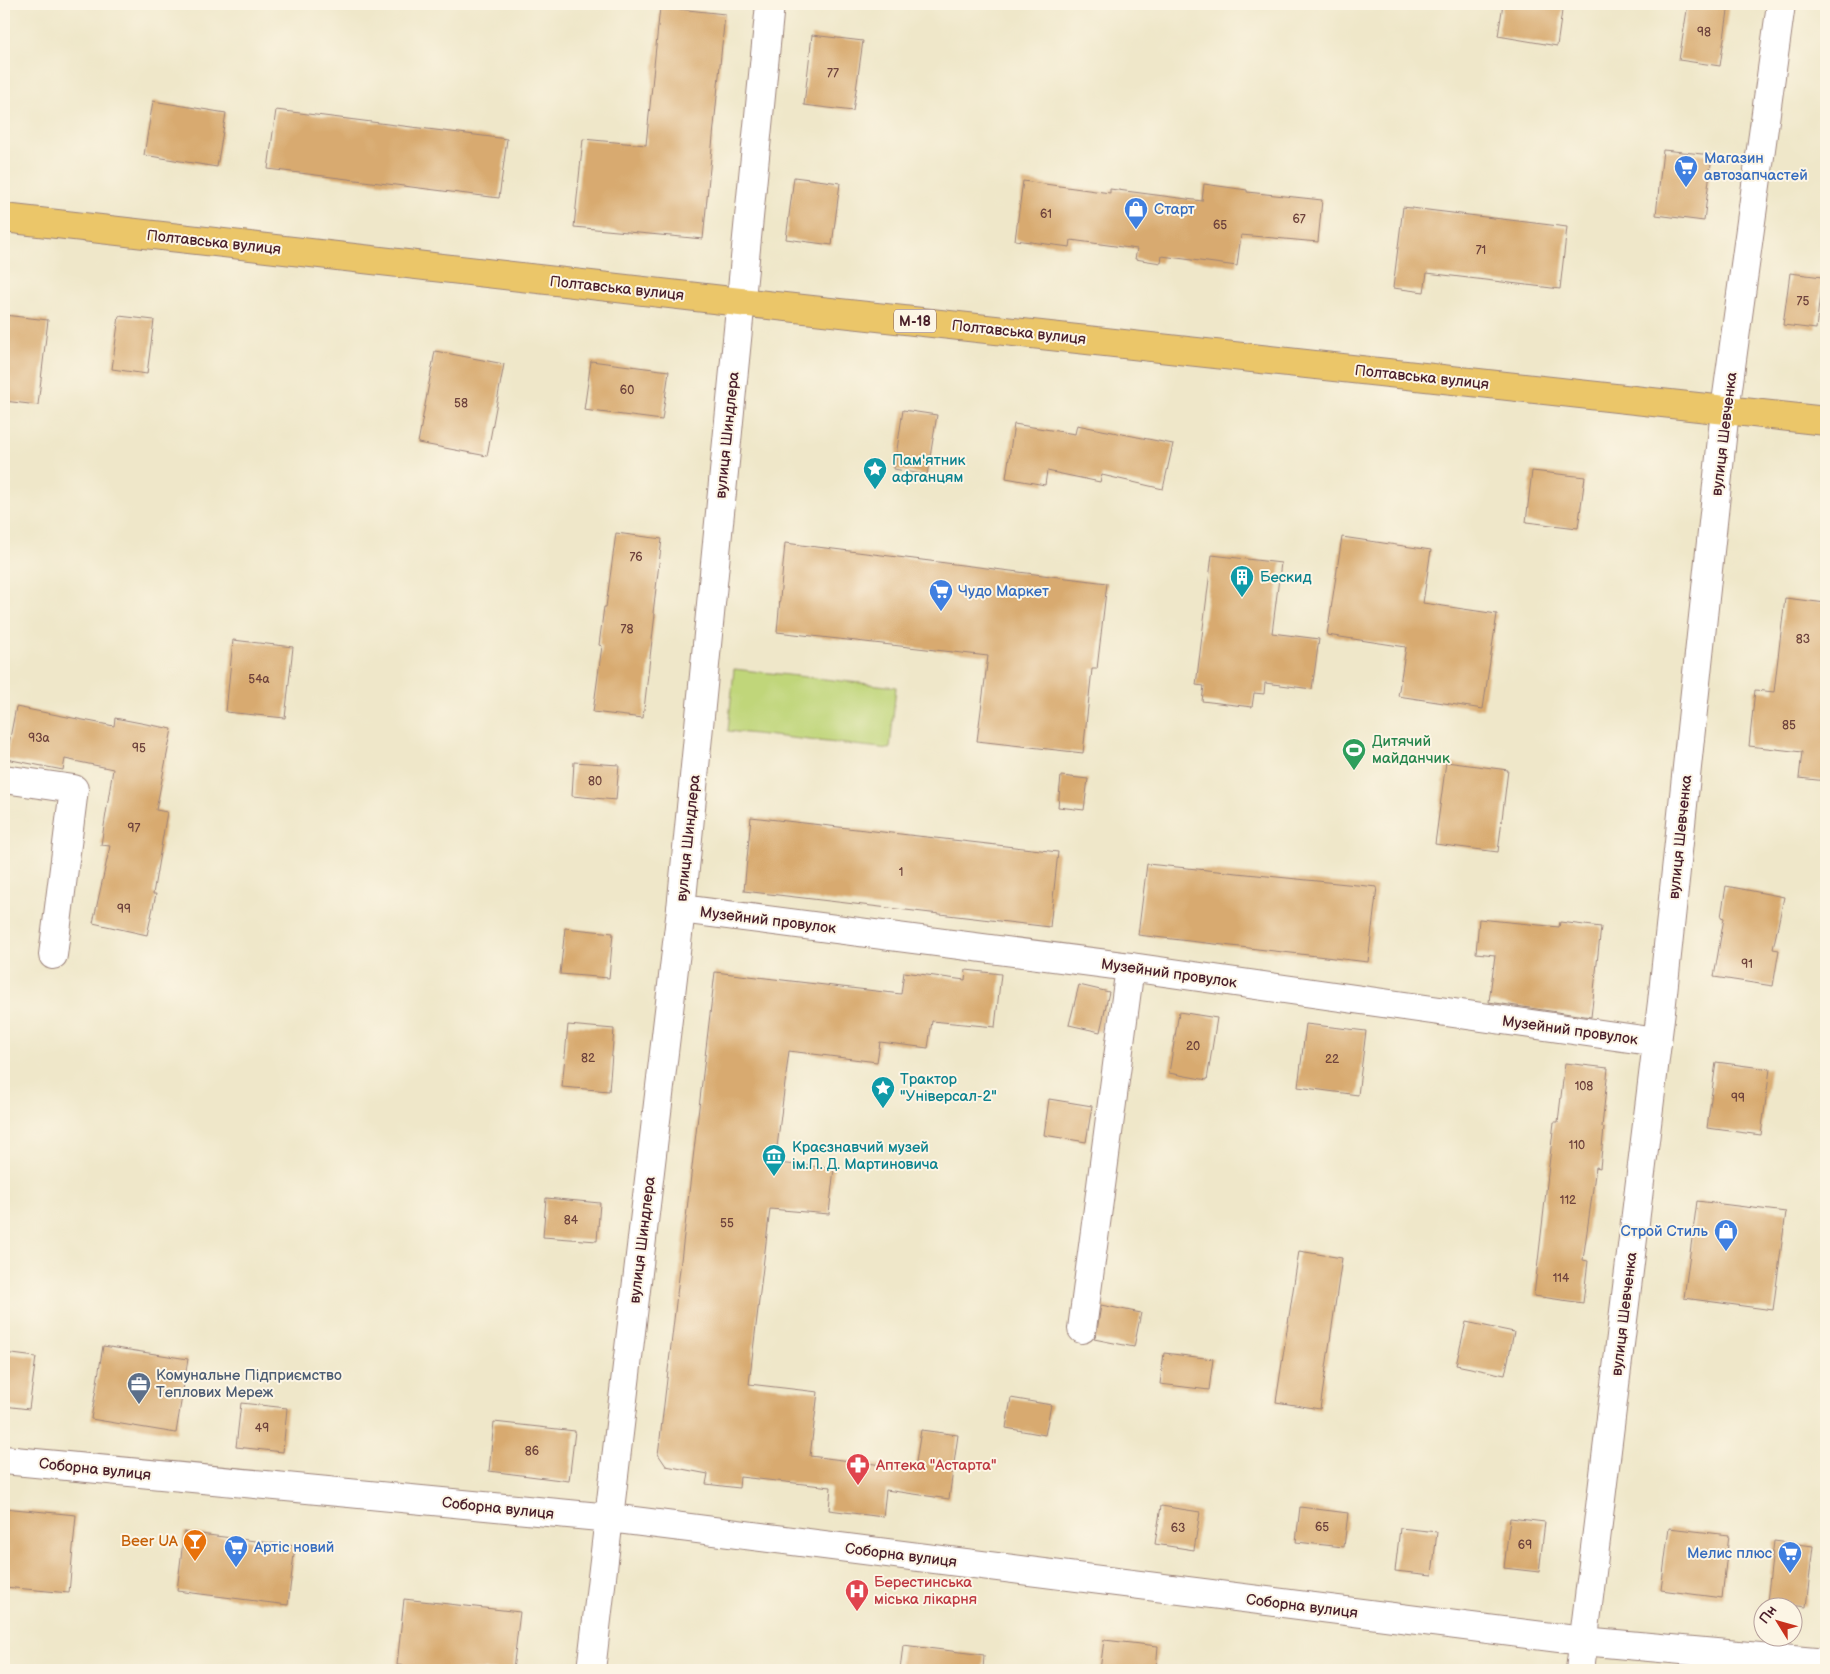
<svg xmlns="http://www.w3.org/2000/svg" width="1830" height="1674" viewBox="0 0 1830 1674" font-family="'Balsamiq Sans',sans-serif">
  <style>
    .green { fill: #c0d67a; stroke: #857a52 }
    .building { fill: #d8aa70 }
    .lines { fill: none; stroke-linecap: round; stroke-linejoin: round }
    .street-casing { stroke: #9c837a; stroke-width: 30 }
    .highway-casing { stroke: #9c837a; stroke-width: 30 }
    .street { stroke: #fff; stroke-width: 28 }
    .highway { stroke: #ebc669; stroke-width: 28 }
    .labels { text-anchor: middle; stroke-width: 4; stroke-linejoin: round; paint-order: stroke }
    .number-label { font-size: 12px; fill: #6e423c }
    .shield { fill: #fcf5e5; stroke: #7f5f63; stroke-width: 1 }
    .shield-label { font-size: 14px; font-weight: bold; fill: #4a1f2b }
    .shop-label { font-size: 15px; fill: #366cbe; stroke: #fcf5e5; text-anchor: start }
    .street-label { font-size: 15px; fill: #4a1f2b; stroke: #fcf5e5 }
    .culture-label { font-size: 15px; fill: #0d838f; stroke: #fcf5e5; text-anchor: start }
    .leisure-label { font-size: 15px; fill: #27864d; stroke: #fcf5e5; text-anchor: start }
    .service-label { font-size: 15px; fill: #4e5e75; stroke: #fcf5e5; text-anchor: start }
    .health-label { font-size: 15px; fill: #be3a42; stroke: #fcf5e5; text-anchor: start }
    .food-label { font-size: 15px; fill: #c56008; stroke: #fcf5e5; text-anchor: end }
  </style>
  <rect width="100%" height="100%" fill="#fcf5e5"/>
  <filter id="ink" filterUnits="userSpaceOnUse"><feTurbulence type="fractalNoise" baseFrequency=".02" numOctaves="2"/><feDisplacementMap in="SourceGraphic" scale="10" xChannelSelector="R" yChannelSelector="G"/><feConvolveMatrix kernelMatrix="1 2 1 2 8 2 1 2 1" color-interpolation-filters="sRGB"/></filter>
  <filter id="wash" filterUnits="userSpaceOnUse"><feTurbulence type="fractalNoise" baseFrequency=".0096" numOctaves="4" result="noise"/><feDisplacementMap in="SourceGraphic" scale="20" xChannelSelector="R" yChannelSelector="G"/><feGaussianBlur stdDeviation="1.12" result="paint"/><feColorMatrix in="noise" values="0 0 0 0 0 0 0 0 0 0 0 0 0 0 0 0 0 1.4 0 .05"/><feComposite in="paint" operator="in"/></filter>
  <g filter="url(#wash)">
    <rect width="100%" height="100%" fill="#efe7c9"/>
    <path class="green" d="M734 669 896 687 890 749 728 731Z"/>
    <g id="blocks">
      <g class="building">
        <path d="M1503 4H1563L1557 46 1498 36Z"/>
        <path d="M1688 4H1729L1720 66 1679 60Z"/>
        <path d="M660 7 725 14 703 239 574 227 583 139 646 145Z"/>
        <path d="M812 35 863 41 853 111 804 105Z"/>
        <path d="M153 101 226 113 217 167 144 155Z"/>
        <path d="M276 110 507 139 499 198 268 169Z"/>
        <path d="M1663 150 1712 155 1704 221 1656 215Z"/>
        <path d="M794 177 840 183 832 245 786 239Z"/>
        <path d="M1023 181 1110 193V189L1202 201 1204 184 1247 190V192L1322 200 1318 242 1241 235 1237 266 1162 256 1161 263 1135 259 1137 249 1071 240 1070 247 1015 240Z"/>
        <path d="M1403 207 1567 227 1560 289 1427 273 1424 292 1393 288Z"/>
        <path d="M1790 273 1822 277 1816 329 1783 325Z"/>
        <path d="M4 315 48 320 38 405 4 401Z"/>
        <path d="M119 316 154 320 147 374 112 369Z"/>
        <path d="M435 351 504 364 487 456 418 443Z"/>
        <path d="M591 361 669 371 662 420 584 410Z"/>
        <path d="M903 410 937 415 927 475 894 469Z"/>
        <path d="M1014 424 1075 434 1077 425 1173 444 1163 489 1102 475 1100 482 1047 471 1045 485 1006 478Z"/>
        <path d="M1532 471 1585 477 1578 528 1526 522Z"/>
        <path d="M616 533 662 539 653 613 655 614 643 718 593 712 602 646 599 645 604 607H606Z"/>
        <path d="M1342 537 1431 550 1423 603 1497 614 1483 709 1398 696 1406 647 1327 635Z"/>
        <path d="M785 543 1107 583 1097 669H1092L1083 753 977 741 988 656 777 632Z"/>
        <path d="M1212 555 1281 563 1272 633 1319 639 1312 689 1265 683 1264 694 1254 693 1252 707 1202 701 1204 686 1196 685Z"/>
        <path d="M1785 598 1826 603V781L1799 778 1802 752 1749 746 1755 690 1774 692Z"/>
        <path d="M233 640 293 647 285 718 226 712Z"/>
        <path d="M16 707 114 726 115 718 172 729 156 810 167 812 153 894H156L147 935 93 923 110 846 101 845 113 769 65 759 63 770 6 759Z"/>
        <path d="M574 762 619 765 616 800 572 796Z"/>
        <path d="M1446 762 1508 770 1498 852 1435 844Z"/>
        <path d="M1061 776 1088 779 1084 810 1058 807Z"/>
        <path d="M751 817 1058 852 1050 927 744 891Z"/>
        <path d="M1147 864 1377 887 1368 962 1138 935Z"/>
        <path d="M1726 886 1784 897 1773 949 1779 950 1773 986 1714 977 1724 918 1721 917Z"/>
        <path d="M1479 919 1559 927 1560 922 1601 927 1591 1017 1489 1002 1495 955 1476 953Z"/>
        <path d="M565 928 613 933 609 978 560 974Z"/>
        <path d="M966 970 1001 974 995 1027 932 1021 928 1048 880 1042 877 1062 789 1051 775 1163 834 1168 829 1214 770 1209 749 1384 818 1392 810 1456 915 1469 921 1430 958 1435 949 1499 886 1490 883 1517 829 1510 831 1487 740 1477 739 1488 706 1484 708 1474 666 1466 658 1454 659 1447 715 972 901 994 904 972 965 980Z"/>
        <path d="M1079 985 1109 992 1100 1032 1069 1025Z"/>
        <path d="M1179 1012 1217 1018 1207 1080 1169 1073Z"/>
        <path d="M1306 1024 1366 1031 1358 1095 1298 1087Z"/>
        <path d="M568 1025 614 1029 609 1091 562 1087Z"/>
        <path d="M1716 1062 1770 1069 1761 1135 1707 1128Z"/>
        <path d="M1565 1063 1608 1068 1602 1127 1604 1128 1600 1168 1596 1167 1583 1260 1588 1261 1583 1303 1534 1296 1554 1122H1558Z"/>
        <path d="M1049 1099 1092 1106 1086 1142 1044 1135Z"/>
        <path d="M546 1198 600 1203 597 1241 543 1237Z"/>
        <path d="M1697 1201 1786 1212 1773 1310 1684 1298Z"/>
        <path d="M1299 1251 1342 1258 1320 1409 1276 1402Z"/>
        <path d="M1101 1305 1141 1313 1134 1347 1094 1339 1097 1331Z"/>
        <path d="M1466 1322 1514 1332 1505 1375 1456 1365Z"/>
        <path d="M103 1346 188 1359 176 1433 91 1419Z"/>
        <path d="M4 1353 36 1357 29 1409 4 1406Z"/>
        <path d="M1164 1353 1213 1359 1209 1390 1160 1384Z"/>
        <path d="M1011 1398 1051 1405 1045 1435 1006 1428Z"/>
        <path d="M241 1403 287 1408 283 1452 236 1447Z"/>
        <path d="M494 1422 575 1431 569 1481 489 1471Z"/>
        <path d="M1161 1506 1200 1512 1194 1550 1155 1544Z"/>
        <path d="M1300 1507 1348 1513 1344 1547 1296 1542Z"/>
        <path d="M4 1508 76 1515 69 1593 4 1587Z"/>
        <path d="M1510 1518 1545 1522 1539 1572 1504 1568Z"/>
        <path d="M1400 1528 1437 1532 1432 1575 1395 1571Z"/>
        <path d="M1669 1528 1729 1535 1722 1598 1661 1590Z"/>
        <path d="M184 1532 295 1546 288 1605 177 1591Z"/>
        <path d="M1774 1541 1813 1546 1806 1607 1767 1602Z"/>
        <path d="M404 1599 520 1612 513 1670H444L397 1665Z"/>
        <path d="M1104 1640 1158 1646 1156 1670H1100Z"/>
        <path d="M903 1645 984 1655 983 1670H900Z"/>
      </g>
    </g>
  </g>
  <g filter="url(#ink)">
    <use href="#blocks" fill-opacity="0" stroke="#9c837a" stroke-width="1"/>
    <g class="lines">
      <g class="street-casing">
        <g id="street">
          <path d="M4 779 74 789 53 955"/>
          <path d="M681 909 1130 967 1657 1042"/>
          <path d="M1082 1329 1130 967"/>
          <path d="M4 1460 610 1518 1583 1641 1826 1663"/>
          <path d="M591 1670 681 909 770 4"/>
          <path d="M1580 1670 1662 1002 1725 410 1781 4"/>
        </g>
      </g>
      <g class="highway-casing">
        <path id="highway" d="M4 218 740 302 1826 421"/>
      </g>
      <use href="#street" class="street"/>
      <use href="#highway" class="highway"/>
    </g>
  </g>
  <defs>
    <g id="supermarket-pin" transform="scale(1.25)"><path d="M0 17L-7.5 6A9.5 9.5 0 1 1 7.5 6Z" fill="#3f7fe0" stroke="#fcf5e5"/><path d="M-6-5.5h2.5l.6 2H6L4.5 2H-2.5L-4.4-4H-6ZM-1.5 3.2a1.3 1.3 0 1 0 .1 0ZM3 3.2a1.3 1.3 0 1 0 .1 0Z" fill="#fff"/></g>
    <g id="shop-pin" transform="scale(1.25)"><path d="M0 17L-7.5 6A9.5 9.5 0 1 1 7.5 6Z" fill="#3f7fe0" stroke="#fcf5e5"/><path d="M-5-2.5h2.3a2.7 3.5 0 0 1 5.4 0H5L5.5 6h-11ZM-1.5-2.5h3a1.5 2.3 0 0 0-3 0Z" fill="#fff"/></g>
    <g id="sight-pin" transform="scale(1.25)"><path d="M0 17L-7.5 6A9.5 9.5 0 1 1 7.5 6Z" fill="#0f9aa8" stroke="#fcf5e5"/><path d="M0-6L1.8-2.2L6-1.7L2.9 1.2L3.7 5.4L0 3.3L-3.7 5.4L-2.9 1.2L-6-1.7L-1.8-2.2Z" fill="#fff"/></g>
    <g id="building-pin" transform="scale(1.25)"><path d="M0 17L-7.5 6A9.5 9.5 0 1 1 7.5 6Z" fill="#0f9aa8" stroke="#fcf5e5"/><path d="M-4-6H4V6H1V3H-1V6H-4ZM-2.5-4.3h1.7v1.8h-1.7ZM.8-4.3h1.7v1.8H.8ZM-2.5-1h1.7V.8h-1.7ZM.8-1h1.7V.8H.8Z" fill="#fff"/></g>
    <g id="stadium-pin" transform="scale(1.25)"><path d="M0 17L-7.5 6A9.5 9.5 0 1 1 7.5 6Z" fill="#2e9e5b" stroke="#fcf5e5"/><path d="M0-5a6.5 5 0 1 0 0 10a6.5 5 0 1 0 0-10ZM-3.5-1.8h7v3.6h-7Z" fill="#fff"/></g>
    <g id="museum-pin" transform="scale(1.25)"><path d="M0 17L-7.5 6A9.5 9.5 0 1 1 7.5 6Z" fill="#0f9aa8" stroke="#fcf5e5"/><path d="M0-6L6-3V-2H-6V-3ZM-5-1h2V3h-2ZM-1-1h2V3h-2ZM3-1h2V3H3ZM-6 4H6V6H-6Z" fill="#fff"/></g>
    <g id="office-pin" transform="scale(1.25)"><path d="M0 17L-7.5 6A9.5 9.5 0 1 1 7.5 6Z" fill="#5c6f8a" stroke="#fcf5e5"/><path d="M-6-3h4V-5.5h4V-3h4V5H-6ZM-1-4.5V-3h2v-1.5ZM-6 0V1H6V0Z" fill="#fff"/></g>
    <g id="pharmacy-pin" transform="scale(1.25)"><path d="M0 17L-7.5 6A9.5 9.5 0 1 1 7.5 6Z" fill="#e0444e" stroke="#fcf5e5"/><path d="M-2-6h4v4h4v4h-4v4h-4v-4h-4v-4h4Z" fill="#fff"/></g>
    <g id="bar-pin" transform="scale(1.25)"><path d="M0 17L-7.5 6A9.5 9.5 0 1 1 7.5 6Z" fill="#e8710a" stroke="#fcf5e5"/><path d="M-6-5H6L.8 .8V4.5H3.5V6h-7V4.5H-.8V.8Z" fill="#fff"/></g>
    <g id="hospital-pin" transform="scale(1.25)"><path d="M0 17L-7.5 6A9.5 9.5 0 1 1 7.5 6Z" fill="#e0444e" stroke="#fcf5e5"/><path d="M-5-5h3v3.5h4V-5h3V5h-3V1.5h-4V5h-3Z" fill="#fff"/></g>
  </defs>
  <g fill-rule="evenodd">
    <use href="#supermarket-pin" x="1686" y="167"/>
    <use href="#shop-pin" x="1136" y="209"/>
    <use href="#sight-pin" x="875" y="469"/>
    <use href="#building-pin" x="1242" y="577"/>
    <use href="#supermarket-pin" x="941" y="591"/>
    <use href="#stadium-pin" x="1354" y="750"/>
    <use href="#sight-pin" x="883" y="1088"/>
    <use href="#museum-pin" x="774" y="1156"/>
    <use href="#shop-pin" x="1726" y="1231"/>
    <use href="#office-pin" x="139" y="1384"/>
    <use href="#pharmacy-pin" x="858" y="1465"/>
    <use href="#bar-pin" x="195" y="1541"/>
    <use href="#supermarket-pin" x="236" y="1547"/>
    <use href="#supermarket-pin" x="1790" y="1553"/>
    <use href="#hospital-pin" x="857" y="1591"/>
  </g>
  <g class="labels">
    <g class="number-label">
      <text x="1704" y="36">98</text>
      <text x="833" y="77">77</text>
      <text x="1046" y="218">61</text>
      <text x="1299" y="223">67</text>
      <text x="1220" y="229">65</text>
      <text x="1481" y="254">71</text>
      <text x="1803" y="305">75</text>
      <text x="627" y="394">60</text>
      <text x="461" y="407">58</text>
      <text x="636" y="561">76</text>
      <text x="627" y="633">78</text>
      <text x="1803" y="643">83</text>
      <text x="259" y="683">54а</text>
      <text x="1789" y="729">85</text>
      <text x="39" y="742">93а</text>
      <text x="139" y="752">95</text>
      <text x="595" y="785">80</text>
      <text x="134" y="832">97</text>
      <text x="901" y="876">1</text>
      <text x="124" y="913">99</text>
      <text x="1747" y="968">91</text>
      <text x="1193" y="1050">20</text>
      <text x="588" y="1062">82</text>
      <text x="1332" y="1063">22</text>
      <text x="1584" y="1090">108</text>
      <text x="1738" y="1102">99</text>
      <text x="1577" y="1149">110</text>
      <text x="1568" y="1204">112</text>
      <text x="571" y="1224">84</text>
      <text x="727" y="1227">55</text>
      <text x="1561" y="1282">114</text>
      <text x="262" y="1432">49</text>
      <text x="532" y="1455">86</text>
      <text x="1322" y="1531">65</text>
      <text x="1178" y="1532">63</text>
      <text x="1525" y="1549">69</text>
    </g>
    <rect class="shield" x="894" y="309.5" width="42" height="23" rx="4"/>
    <g class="shield-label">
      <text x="915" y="326">М-18</text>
    </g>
    <g class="shop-label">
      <text x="1704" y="163">Магазин<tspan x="1704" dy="17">автозапчастей</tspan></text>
      <text x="1154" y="214">Старт</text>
      <text x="958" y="596">Чудо Маркет</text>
      <text x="1708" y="1236" text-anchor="end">Строй Стиль</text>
      <text x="254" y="1552">Артіс новий</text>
      <text x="1772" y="1558" text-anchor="end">Мелис плюс</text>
    </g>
    <g class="street-label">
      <text transform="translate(214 242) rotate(6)" y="5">Полтавська вулиця</text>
      <text transform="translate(617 288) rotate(6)" y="5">Полтавська вулиця</text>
      <text transform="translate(1019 332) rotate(6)" y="5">Полтавська вулиця</text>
      <text transform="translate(1422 377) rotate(6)" y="5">Полтавська вулиця</text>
      <text transform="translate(1724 434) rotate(-83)" y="5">вулиця Шевченка</text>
      <text transform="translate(727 435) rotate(-84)" y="5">вулиця Шиндлера</text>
      <text transform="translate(1680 837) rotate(-84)" y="5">вулиця Шевченка</text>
      <text transform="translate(688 838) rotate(-84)" y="5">вулиця Шиндлера</text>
      <text transform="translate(768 920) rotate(7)" y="5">Музейний провулок</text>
      <text transform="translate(1169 973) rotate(8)" y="5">Музейний провулок</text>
      <text transform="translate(1570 1030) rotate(8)" y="5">Музейний провулок</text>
      <text transform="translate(642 1240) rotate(-83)" y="5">вулиця Шиндлера</text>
      <text transform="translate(1624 1314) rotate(-83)" y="5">вулиця Шевченка</text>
      <text transform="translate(95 1469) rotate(6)" y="5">Соборна вулиця</text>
      <text transform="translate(498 1508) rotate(6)" y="5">Соборна вулиця</text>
      <text transform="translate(901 1555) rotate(7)" y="5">Соборна вулиця</text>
      <text transform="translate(1302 1606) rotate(7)" y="5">Соборна вулиця</text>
    </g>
    <g class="culture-label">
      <text x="892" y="465">Пам'ятник<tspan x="892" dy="17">афганцям</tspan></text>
      <text x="1260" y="582">Бескид</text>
      <text x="900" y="1084">Трактор<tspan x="900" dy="17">"Універсал-2"</tspan></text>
      <text x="792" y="1152">Краєзнавчий музей<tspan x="792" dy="17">ім.П. Д. Мартиновича</tspan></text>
    </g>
    <g class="leisure-label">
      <text x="1372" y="746">Дитячий<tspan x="1372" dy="17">майданчик</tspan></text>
    </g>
    <g class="service-label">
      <text x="156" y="1380">Комунальне Підприємство<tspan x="156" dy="17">Теплових Мереж</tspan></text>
    </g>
    <g class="health-label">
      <text x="876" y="1470">Аптека "Астарта"</text>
      <text x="874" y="1587">Берестинська<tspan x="874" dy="17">міська лікарня</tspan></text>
    </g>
    <g class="food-label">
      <text x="178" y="1546">Beer UA</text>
    </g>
  </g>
  <rect width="1830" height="1674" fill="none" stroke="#fcf5e5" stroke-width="20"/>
  <g transform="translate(1778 1622) rotate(307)"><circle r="24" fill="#fcf5e5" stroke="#b59f9b"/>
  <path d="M0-4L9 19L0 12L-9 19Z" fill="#c8321e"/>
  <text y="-8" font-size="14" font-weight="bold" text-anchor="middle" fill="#4a1f2b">Пн</text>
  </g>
</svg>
